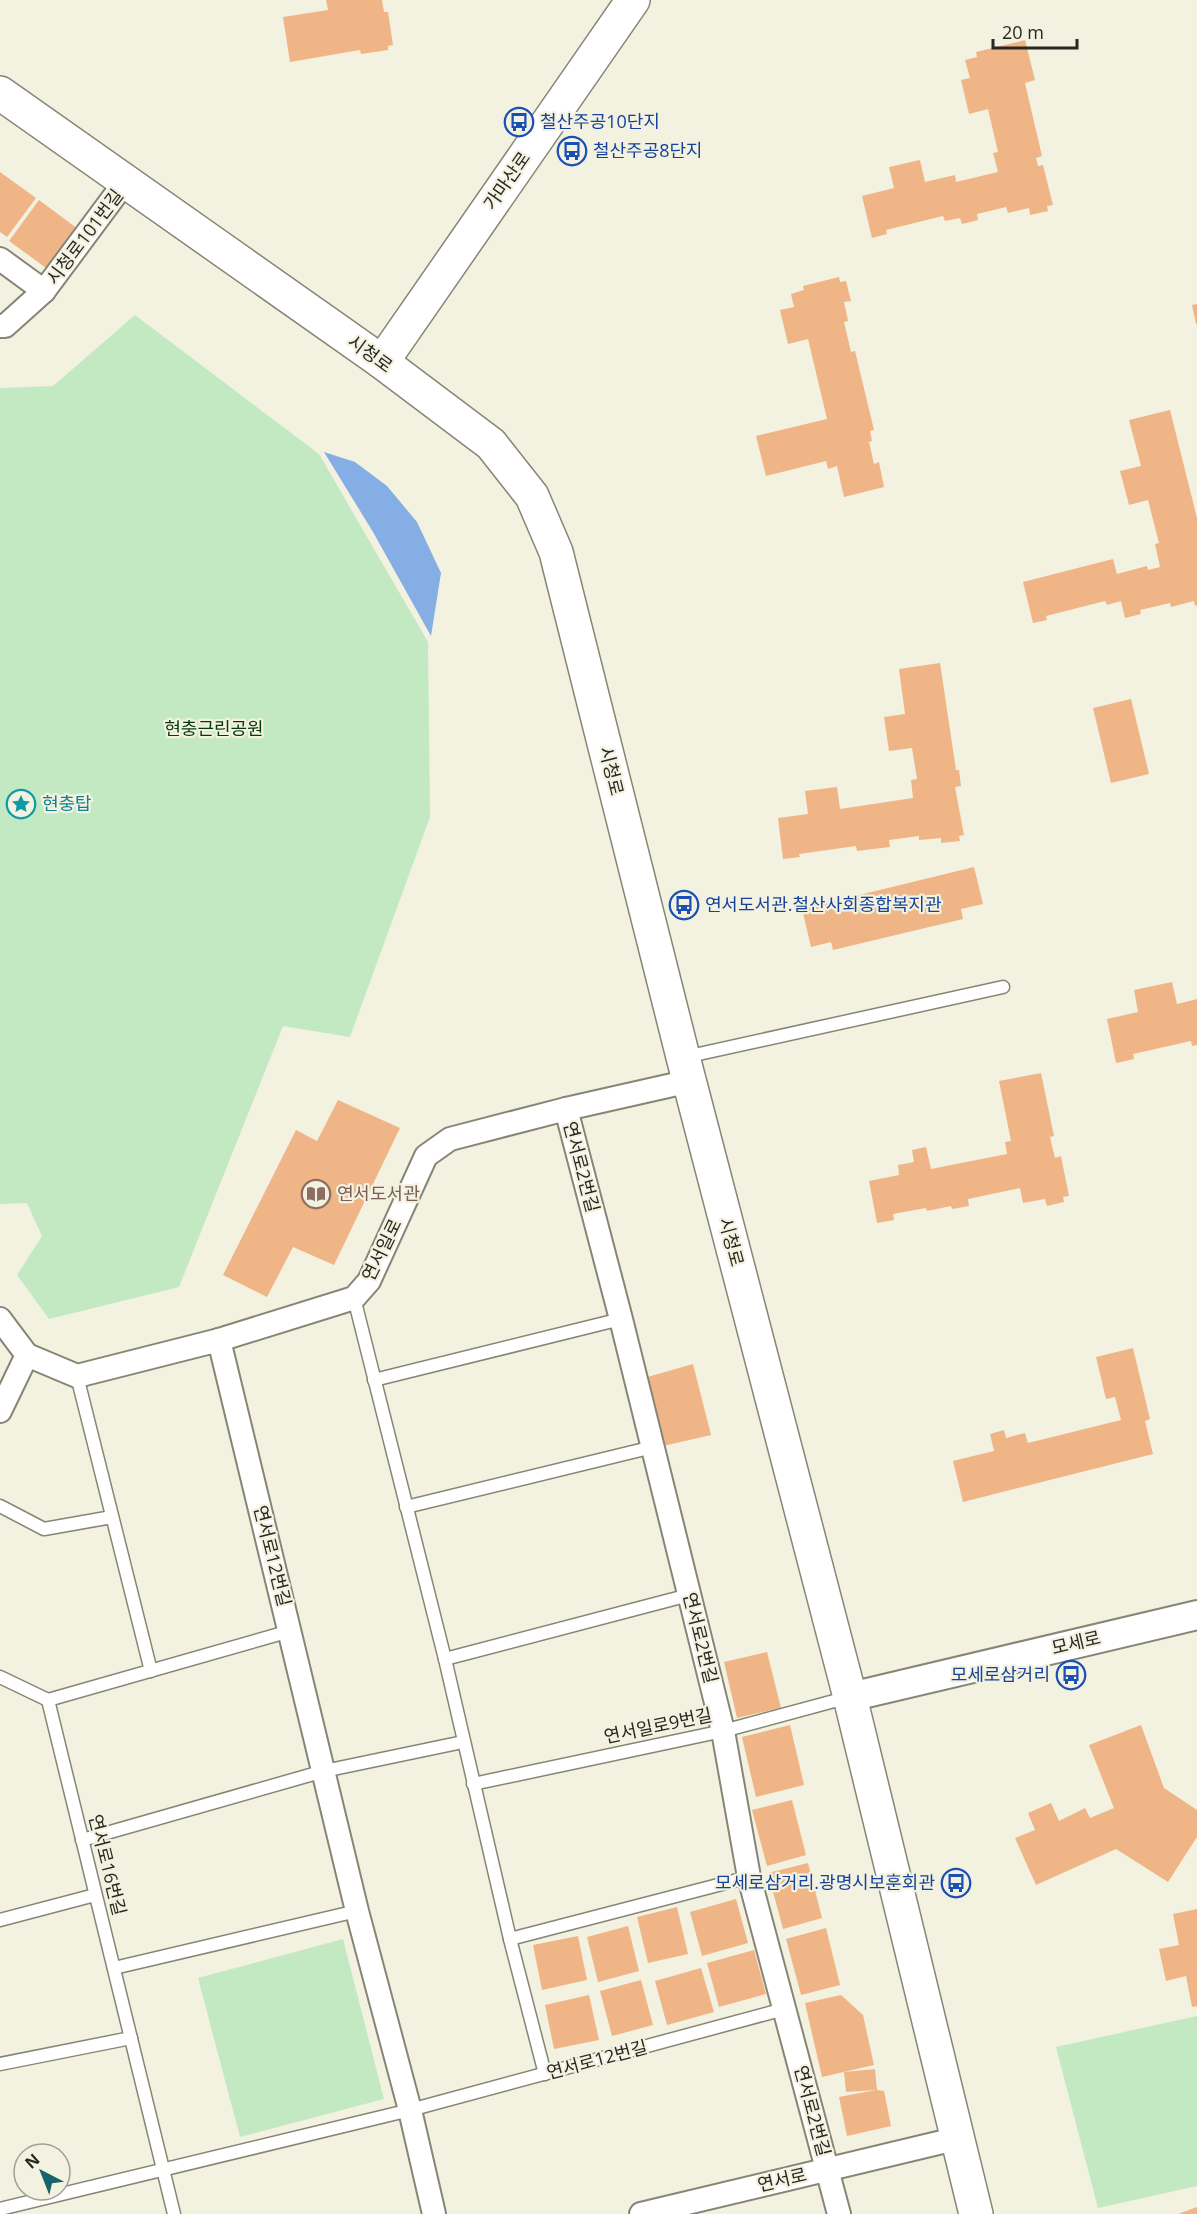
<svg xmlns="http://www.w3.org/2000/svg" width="1197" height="2214" viewBox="0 0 1197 2214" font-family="'Open Sans','Noto Sans KR',sans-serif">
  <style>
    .green { fill: #c3e9c2 }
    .water { fill: #85aee5 }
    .building { fill: #f0b586 }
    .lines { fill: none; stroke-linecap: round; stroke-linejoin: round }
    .service-casing { stroke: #878575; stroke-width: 15 }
    .minor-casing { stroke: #878575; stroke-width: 26 }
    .tertiary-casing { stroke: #878575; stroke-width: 32 }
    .secondary-casing { stroke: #878575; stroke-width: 36 }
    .service { stroke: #fff; stroke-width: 12 }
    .minor { stroke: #fff; stroke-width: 22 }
    .tertiary { stroke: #fff; stroke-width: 28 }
    .secondary { stroke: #fff; stroke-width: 33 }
    .labels { text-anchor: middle; stroke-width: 4.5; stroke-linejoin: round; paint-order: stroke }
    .transit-label { font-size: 18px; fill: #164399; stroke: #f3f1e0; text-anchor: start }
    .street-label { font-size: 18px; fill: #282721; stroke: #f3f1e0 }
    .park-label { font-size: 18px; fill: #013c08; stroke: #f3f1e0 }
    .culture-label { font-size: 18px; fill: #0d838f; stroke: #f3f1e0; text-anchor: start }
    .education-label { font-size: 18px; fill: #785e54; stroke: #f3f1e0; text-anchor: start }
  </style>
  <rect width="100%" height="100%" fill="#f3f1e0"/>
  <g class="green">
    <path d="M135 315 319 454 428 642 430 817 350 1037 283 1026 179 1287 49 1319 17 1275 42 1236 27 1203 0 1204V388L53 386Z"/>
    <path d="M343 1939 384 2099 240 2137 198 1978Z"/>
    <path d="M1197 2016V2186L1098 2208 1056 2047Z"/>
  </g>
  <path class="water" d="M324 452 355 462 387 486 417 522 441 573 431 636 373 532Z"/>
  <g class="building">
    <path d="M326 0H382L384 12H388L393 45 388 46V50L361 54 360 50 290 62 283 17 328 10Z"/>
    <path d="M1025 40 1035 80 1025 83 1042 156 1036 158 1038 166 1043 165 1053 205 1047 206 1048 211 1030 215 1029 208 1008 213 1006 207 977 214 978 220 962 224 960 218 945 221 943 216 886 230 887 234 872 238 862 196 894 188 889 167 920 160 925 182 955 175 956 182 998 172 993 153 998 152 988 109 969 114 961 80 970 78 965 60 977 57 976 52Z"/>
    <path d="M0 172 36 198 7 237 0 232Z"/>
    <path d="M39 200 78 229 49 270 9 241Z"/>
    <path d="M839 277 840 282 846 281 851 301 844 302 848 321 844 322 851 352 855 351 874 430 870 431 872 441 869 442 874 464 879 462 884 487 844 497 837 466 828 469 826 461 766 476 756 436 827 419 808 339 788 344 780 310 794 307 791 294 804 290 803 286Z"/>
    <path d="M1197 304V324H1196L1192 305Z"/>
    <path d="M1170 410 1197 518V605L1195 606 1194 601 1171 607 1170 603 1140 610 1141 614 1125 618 1121 601 1107 605 1105 601 1046 616 1047 620 1033 623 1023 582 1113 559 1117 574 1147 566 1148 570 1160 567 1155 544 1159 543 1148 500 1129 505 1120 471 1141 466 1129 420Z"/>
    <path d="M940 663 956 770H959L961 786 955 787 964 835 959 836 960 841 941 843V838L919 840V836L889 840 890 847 857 851 856 846 799 854 800 857 783 859 778 818 808 814 805 791 837 787 840 809 913 798 911 780 917 779 912 748 889 751 884 717 905 714 899 669Z"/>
    <path d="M1131 699 1149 774 1111 783 1093 708Z"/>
    <path d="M974 867 983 904 961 909 963 919 833 950 831 942 811 947 802 909Z"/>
    <path d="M1172 982 1177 1004 1197 999V1045L1192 1046 1191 1041 1133 1054 1134 1059 1116 1063 1107 1019 1138 1012 1134 990Z"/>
    <path d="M1041 1073 1054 1136 1050 1137 1055 1158 1061 1156 1069 1196 1063 1197 1064 1202 1047 1206 1045 1199 1023 1203 1020 1188 968 1199 969 1206 952 1209 951 1206 927 1211 926 1208 893 1214 894 1220 877 1223 869 1181 899 1175 898 1165 914 1162 912 1150 926 1147 931 1169 1007 1154 1005 1142 1011 1141 999 1081Z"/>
    <path d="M338 1100 400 1128 334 1265 293 1247 267 1297 223 1275 296 1130 317 1141Z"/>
    <path d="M1133 1348 1150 1419 1145 1421 1153 1454 963 1502 953 1461 994 1451 990 1434 1004 1430 1006 1438 1025 1433 1028 1443 1121 1420 1115 1397 1106 1399 1096 1357Z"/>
    <path d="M693 1364 711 1435 663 1446 644 1378Z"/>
    <path d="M767 1652 781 1708 737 1718 724 1662Z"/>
    <path d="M790 1725 804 1785 756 1797 742 1737Z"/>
    <path d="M1141 1725 1164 1788 1197 1810V1837L1168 1882 1116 1849 1036 1885 1015 1838 1035 1830 1028 1813 1051 1803 1059 1821 1085 1808 1090 1818 1114 1808 1089 1745Z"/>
    <path d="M792 1800 806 1855 767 1866 752 1810Z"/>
    <path d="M808 1863 822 1918 783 1929 768 1873Z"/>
    <path d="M736 1899 748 1943 702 1956 690 1912Z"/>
    <path d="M677 1907 688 1954 648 1963 637 1917Z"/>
    <path d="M1197 1909V2006L1192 2007 1186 1976 1166 1981 1159 1949 1179 1945 1173 1914Z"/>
    <path d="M628 1926 639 1971 598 1982 587 1937Z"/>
    <path d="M826 1928 840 1985 801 1995 786 1939Z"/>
    <path d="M578 1936 587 1980 542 1990 533 1945Z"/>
    <path d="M754 1950 766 1994 719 2007 707 1963Z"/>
    <path d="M701 1968 714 2012 667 2025 655 1981Z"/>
    <path d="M641 1980 653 2025 612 2036 600 1991Z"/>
    <path d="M589 1995 599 2040 554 2049 545 2005Z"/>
    <path d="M841 1995 863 2015 874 2065 822 2077 805 2003Z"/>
    <path d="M875 2069 877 2090 884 2091 891 2126 847 2136 839 2097 876 2090 846 2092 844 2072Z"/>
    <path d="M1197 2207V2214H1178Z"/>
  </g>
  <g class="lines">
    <g class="service-casing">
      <g id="service">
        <path d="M685 1057 1003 987"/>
        <path d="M354 1298 445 1659 510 1939 545 2074"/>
        <path d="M77 1376 151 1671"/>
        <path d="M374 1380 621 1319"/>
        <path d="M0 1506 44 1529 112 1517"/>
        <path d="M406 1507 653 1447"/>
        <path d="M445 1659 689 1595"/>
        <path d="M0 1677 48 1700 290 1631"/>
        <path d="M48 1700 174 2214"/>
        <path d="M473 1784 723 1731 849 1697"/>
        <path d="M82 1840 324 1771 463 1742"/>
        <path d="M0 1920 95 1895"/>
        <path d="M510 1939 749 1877"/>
        <path d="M114 1968 357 1911"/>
        <path d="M0 2064 131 2038"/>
        <path d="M0 2209 410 2110 784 2009"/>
      </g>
    </g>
    <g class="minor-casing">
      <g id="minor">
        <path d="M0 259 44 291"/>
        <path d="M0 326H5L44 291 125 182"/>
        <path d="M566 1109 621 1319 723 1731 749 1877 839 2214"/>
        <path d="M0 1319 27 1355 77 1376 219 1340 354 1298 369 1281 426 1156 450 1139 566 1109 690 1081"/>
        <path d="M219 1340 357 1911 410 2110 434 2214"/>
        <path d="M0 1411 27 1355"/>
        <path d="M641 2214 959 2138"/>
      </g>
    </g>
    <g class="tertiary-casing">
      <path id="tertiary" d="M850 1697 1197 1615"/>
    </g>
    <g class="secondary-casing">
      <g id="secondary">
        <path d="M0 93 382 362 491 444 532 496 556 552 683 1057 850 1697 976 2214"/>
        <path d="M382 362 633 0"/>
      </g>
    </g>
    <use href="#service" class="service"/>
    <use href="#minor" class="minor"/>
    <use href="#tertiary" class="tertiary"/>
    <use href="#secondary" class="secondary"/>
  </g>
  <defs>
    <g id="bus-ring" transform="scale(1.5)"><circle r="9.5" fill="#f3f1e0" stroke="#1a4fb4" stroke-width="1.5"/><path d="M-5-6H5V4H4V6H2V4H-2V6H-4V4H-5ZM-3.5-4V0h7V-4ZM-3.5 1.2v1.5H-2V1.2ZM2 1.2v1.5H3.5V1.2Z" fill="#1a4fb4"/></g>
    <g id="sight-ring" transform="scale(1.5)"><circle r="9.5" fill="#f3f1e0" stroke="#0f9aa8" stroke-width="1.5"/><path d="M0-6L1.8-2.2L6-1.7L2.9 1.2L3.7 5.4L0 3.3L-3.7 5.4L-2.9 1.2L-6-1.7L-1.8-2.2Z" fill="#0f9aa8"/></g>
    <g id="library-ring" transform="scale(1.5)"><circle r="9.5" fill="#f3f1e0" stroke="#8d6e63" stroke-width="1.5"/><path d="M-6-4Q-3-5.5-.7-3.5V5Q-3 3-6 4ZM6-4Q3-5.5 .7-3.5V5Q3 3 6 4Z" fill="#8d6e63"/></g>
  </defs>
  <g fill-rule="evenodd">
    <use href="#bus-ring" x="519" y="122"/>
    <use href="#bus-ring" x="572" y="151"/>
    <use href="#sight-ring" x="21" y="804"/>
    <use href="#bus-ring" x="684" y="905"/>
    <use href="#library-ring" x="316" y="1194"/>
    <use href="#bus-ring" x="1071" y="1675"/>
    <use href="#bus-ring" x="956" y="1883"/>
  </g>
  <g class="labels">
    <g class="transit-label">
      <text x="540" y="128">철산주공10단지</text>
      <text x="593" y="157">철산주공8단지</text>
      <text x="705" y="911">연서도서관.철산사회종합복지관</text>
      <text x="1050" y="1681" text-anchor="end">모세로삼거리</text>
      <text x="935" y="1889" text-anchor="end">모세로삼거리.광명시보훈회관</text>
    </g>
    <g class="street-label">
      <text transform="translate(507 181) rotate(-55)" y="6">가마산로</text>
      <text transform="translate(85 237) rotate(-53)" y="6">시청로101번길</text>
      <text transform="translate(370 354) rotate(36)" y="6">시청로</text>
      <text transform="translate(611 771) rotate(76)" y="6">시청로</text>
      <text transform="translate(581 1167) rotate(75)" y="6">연서로2번길</text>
      <text transform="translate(731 1242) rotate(75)" y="6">시청로</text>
      <text transform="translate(382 1250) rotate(-64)" y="6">연서일로</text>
      <text transform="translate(272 1556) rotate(76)" y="6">연서로12번길</text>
      <text transform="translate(700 1638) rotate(76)" y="6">연서로2번길</text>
      <text transform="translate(1076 1643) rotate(-13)" y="6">모세로</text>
      <text transform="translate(658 1726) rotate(-12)" y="6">연서일로9번길</text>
      <text transform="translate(107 1865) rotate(76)" y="6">연서로16번길</text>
      <text transform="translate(597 2060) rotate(-15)" y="6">연서로12번길</text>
      <text transform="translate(812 2111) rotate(75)" y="6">연서로2번길</text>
      <text transform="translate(782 2180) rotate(-13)" y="6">연서로</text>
    </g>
    <g class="park-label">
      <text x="214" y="735">현충근린공원</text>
    </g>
    <g class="culture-label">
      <text x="42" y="810">현충탑</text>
    </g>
    <g class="education-label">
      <text x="337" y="1200">연서도서관</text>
    </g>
  </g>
  <g transform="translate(42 2172) rotate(318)"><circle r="28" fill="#f3f1e0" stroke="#a2a094" stroke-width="1.5"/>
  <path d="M0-4.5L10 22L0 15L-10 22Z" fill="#17656c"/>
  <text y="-9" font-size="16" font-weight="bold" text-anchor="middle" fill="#282721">N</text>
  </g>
  <path d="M993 39v9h84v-9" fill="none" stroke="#282721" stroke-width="3"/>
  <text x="1002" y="39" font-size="18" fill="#282721" stroke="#f3f1e0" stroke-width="4.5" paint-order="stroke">20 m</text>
</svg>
